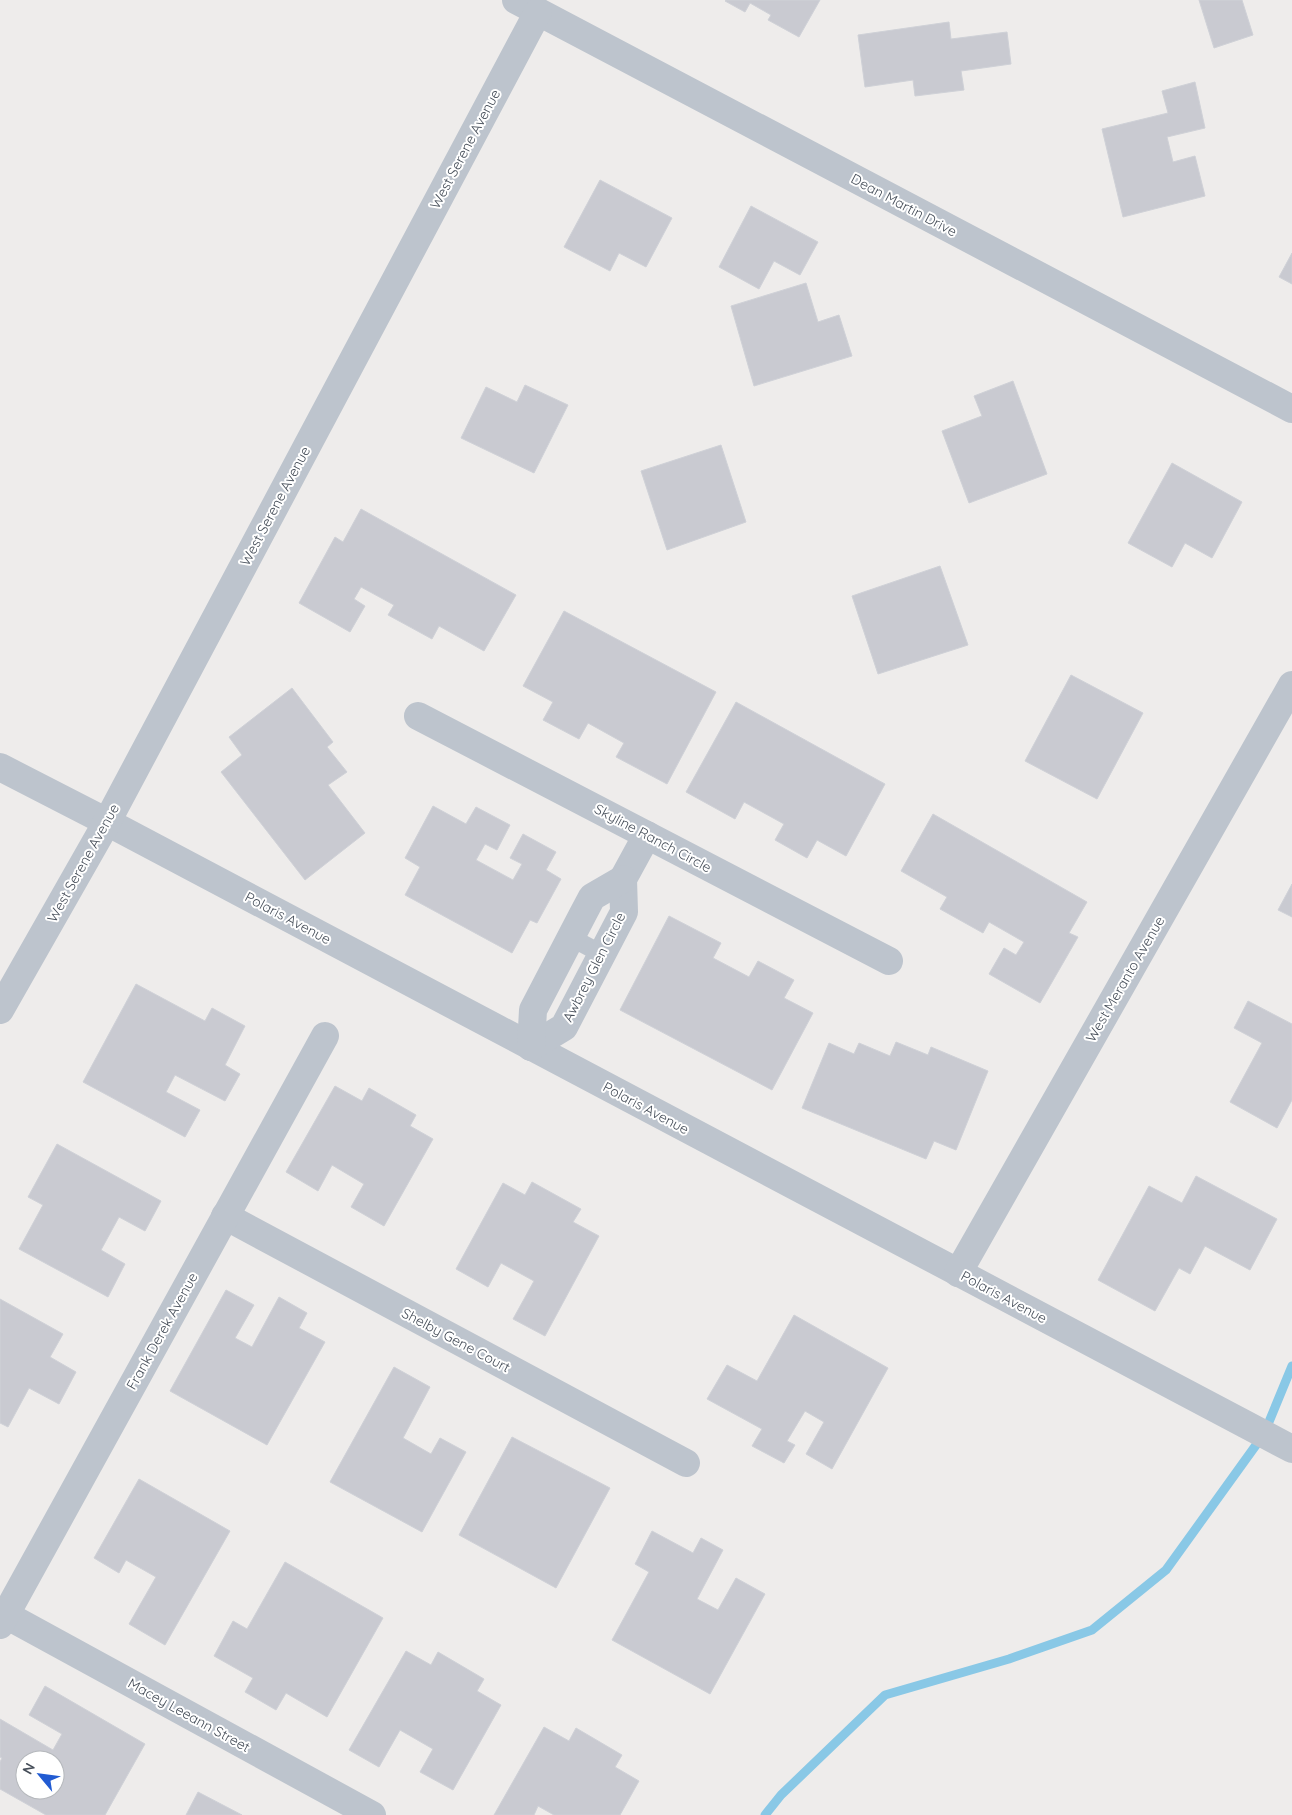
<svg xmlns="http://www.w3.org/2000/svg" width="1292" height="1815" viewBox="0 0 1292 1815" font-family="Quicksand,sans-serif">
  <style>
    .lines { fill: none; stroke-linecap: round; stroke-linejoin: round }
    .stream { stroke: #89c8e6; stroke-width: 9 }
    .building { fill: #c9cad1; stroke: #cfd1d7; fill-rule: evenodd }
    .service { stroke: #bdc4cd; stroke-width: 18 }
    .minor { stroke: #bdc4cd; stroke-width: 28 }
    .tertiary { stroke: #bdc4cd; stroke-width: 28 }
    .labels { text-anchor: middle; stroke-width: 4; stroke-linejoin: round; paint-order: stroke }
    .street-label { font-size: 14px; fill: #454d58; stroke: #fff }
  </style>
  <rect width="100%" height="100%" fill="#eeeceb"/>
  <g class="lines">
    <path class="stream" d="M765 1815 781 1795 885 1695 1009 1659 1092 1630 1166 1570 1264 1434 1292 1366"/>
  </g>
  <g class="building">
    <path d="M726 0H820L799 37 768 20 771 15 750 3 745 12 725 1Z"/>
    <path d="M1199 0H1242L1253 35 1214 48Z"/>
    <path d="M949 22 951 39 1007 32 1011 64 961 71 964 90 915 96 913 80 865 87 858 35Z"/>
    <path d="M1195 82 1205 128 1167 137 1173 162 1195 156 1205 196 1123 217 1102 129 1168 113 1162 91Z"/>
    <path d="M600 180 672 218 646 267 619 253 610 271 564 247Z"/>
    <path d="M751 206 818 242 800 275 774 261 759 289 719 267Z"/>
    <path d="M1292 253V284L1279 277Z"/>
    <path d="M806 283 818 322 839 315 852 356 754 386 731 306Z"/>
    <path d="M1013 381 1047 474 969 503 942 431 982 416 974 396Z"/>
    <path d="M525 385 568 405 534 473 461 438 486 387 517 402Z"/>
    <path d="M721 445 746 522 667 550 641 471Z"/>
    <path d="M1172 463 1242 502 1212 558 1185 543 1172 567 1128 543Z"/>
    <path d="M361 509 516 595 484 651 439 626 432 639 388 615 394 605 361 587 354 599 365 606 350 632 299 603 335 537 343 542Z"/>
    <path d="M940 566 968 645 878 674 852 596Z"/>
    <path d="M564 611 716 692 667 784 616 757 624 743 588 723 579 739 543 720 553 702 523 686Z"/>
    <path d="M1071 675 1143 713 1097 799 1025 761Z"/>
    <path d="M292 688 333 742 327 747 347 772 328 785 365 833 305 880 221 772 242 755 229 737Z"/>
    <path d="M736 702 885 784 846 856 817 840 807 858 775 840 784 824 744 802 735 819 686 792Z"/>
    <path d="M433 806 466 824 476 807 510 825 497 850 485 844 476 860 513 880 522 864 510 858 523 834 556 852 546 870 561 879 537 923 530 920 512 953 405 895 420 867 405 858Z"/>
    <path d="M933 814 1087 902 1069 933 1078 937 1040 1003 989 974 1004 948 1016 955 1024 942 989 922 983 933 940 909 947 897 901 871Z"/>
    <path d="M1292 884V917L1278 910Z"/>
    <path d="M669 916 721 943 713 958 749 977 758 961 794 980 784 998 813 1013 772 1090 620 1010Z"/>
    <path d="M136 984 205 1021 212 1008 245 1026 225 1065 240 1074 225 1101 175 1075 166 1092 200 1110 185 1137 83 1082Z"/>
    <path d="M1248 1001 1292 1024V1100L1277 1128 1230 1102 1262 1043 1234 1028Z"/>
    <path d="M896 1042 928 1055 931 1047 988 1071 956 1150 934 1141 926 1159 802 1108 829 1043 854 1054 859 1043 890 1056Z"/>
    <path d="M335 1086 362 1101 369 1088 416 1115 410 1126 433 1139 384 1226 351 1207 364 1184 332 1165 318 1191 286 1172Z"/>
    <path d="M57 1144 161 1201 145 1231 119 1217 101 1250 125 1264 108 1297 19 1249 43 1205 28 1197Z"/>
    <path d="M1196 1176 1277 1219 1250 1270 1205 1246 1190 1274 1179 1268 1155 1311 1098 1280 1149 1186 1182 1203Z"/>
    <path d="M532 1182 581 1209 573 1222 599 1236 545 1336 513 1319 534 1281 501 1263 488 1287 456 1269 503 1183 525 1195Z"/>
    <path d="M226 1290 254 1305 235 1338 252 1347 279 1297 307 1313 299 1328 325 1342 267 1445 170 1391Z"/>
    <path d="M0 1299 63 1334 50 1357 76 1372 59 1404 29 1388 8 1427 0 1423Z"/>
    <path d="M794 1315 888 1368 832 1469 806 1454 824 1422 805 1411 787 1441 795 1445 784 1463 752 1446 762 1429 707 1399 727 1365 757 1381Z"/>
    <path d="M394 1367 430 1387 403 1438 431 1454 440 1438 466 1452 422 1532 330 1482Z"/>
    <path d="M512 1437 610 1488 556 1588 459 1535Z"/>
    <path d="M139 1479 230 1531 165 1645 129 1624 156 1577 126 1560 119 1573 94 1558Z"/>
    <path d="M652 1531 693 1553 701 1538 723 1550 697 1599 718 1610 736 1578 765 1594 710 1694 612 1640 649 1572 635 1564Z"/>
    <path d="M285 1562 383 1618 327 1717 286 1693 276 1710 245 1692 253 1678 214 1656 233 1621 247 1629Z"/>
    <path d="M406 1651 431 1665 438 1652 484 1679 477 1691 501 1705 453 1790 420 1772 433 1749 400 1730 379 1767 349 1750Z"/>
    <path d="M45 1686 145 1744 105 1815H46L0 1789V1762L2 1758 0 1757V1719L53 1750 62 1734 29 1715ZM25 1760H55V1790H25Z"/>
    <path d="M544 1727 569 1741 576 1728 622 1755 615 1767 639 1781 620 1815H554L538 1806 534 1815H494Z"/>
    <path d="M198 1792 242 1815H186Z"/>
  </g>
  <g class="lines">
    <path class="service" d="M570 937 602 954"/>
    <g class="minor">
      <path d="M418 716 889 961"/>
      <path d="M0 767 107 822 1292 1449"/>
      <path d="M531 1047 564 1027 624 912 623 879 647 835"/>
      <path d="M531 1047 533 1010 583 914 592 897 623 879"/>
      <path d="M225 1216 686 1463"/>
      <path d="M958 1273 1292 685"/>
      <path d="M6 1615 372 1815"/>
      <path d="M0 1625 325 1036"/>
    </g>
    <g class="tertiary">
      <path d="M516 0 1292 409"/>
      <path d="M0 1010 107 822 538 12"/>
    </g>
  </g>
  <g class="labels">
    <g class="street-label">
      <text transform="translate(465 149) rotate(-62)" y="5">West Serene Avenue</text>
      <text transform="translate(904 205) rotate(28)" y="5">Dean Martin Drive</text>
      <text transform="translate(275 506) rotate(-62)" y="5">West Serene Avenue</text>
      <text transform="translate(653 838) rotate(28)" y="5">Skyline Ranch Circle</text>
      <text transform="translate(83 863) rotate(-61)" y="5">West Serene Avenue</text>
      <text transform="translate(288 918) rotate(28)" y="5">Polaris Avenue</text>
      <text transform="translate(594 967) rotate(-63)" y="5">Awbrey Glen Circle</text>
      <text transform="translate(1125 979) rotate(-60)" y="5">West Meranto Avenue</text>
      <text transform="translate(646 1108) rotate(28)" y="5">Polaris Avenue</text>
      <text transform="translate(1004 1297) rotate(28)" y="5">Polaris Avenue</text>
      <text transform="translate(162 1331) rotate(-61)" y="5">Frank Derek Avenue</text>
      <text transform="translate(456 1340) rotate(28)" y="5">Shelby Gene Court</text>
      <text transform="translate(189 1715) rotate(29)" y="5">Macey Leeann Street</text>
    </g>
  </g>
  <g transform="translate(40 1775) rotate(299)"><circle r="24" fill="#ffffff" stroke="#b5b8bc"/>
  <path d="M0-4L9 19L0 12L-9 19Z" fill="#215bd2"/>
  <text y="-8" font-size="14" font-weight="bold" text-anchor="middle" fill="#454d58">N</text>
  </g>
</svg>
